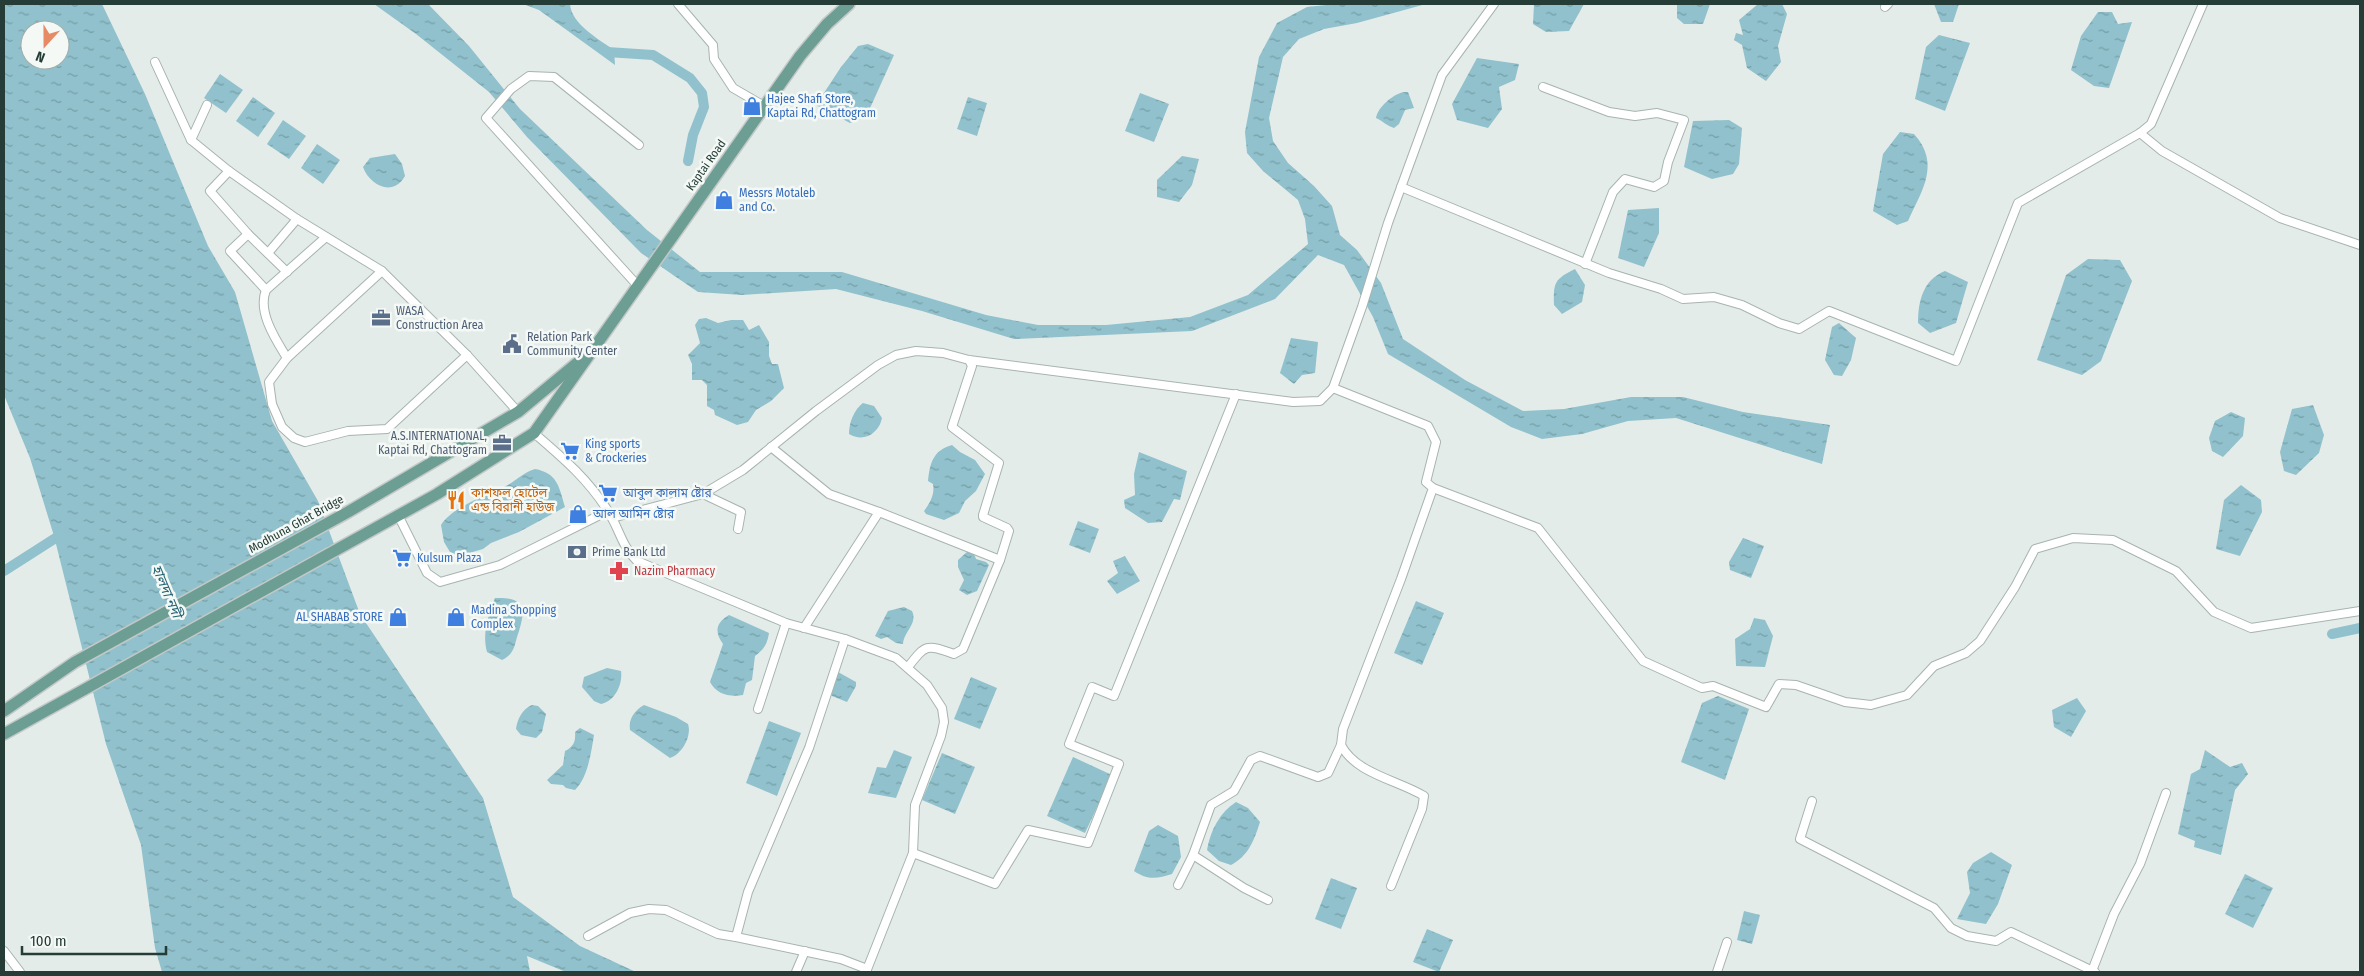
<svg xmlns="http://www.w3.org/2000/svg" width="2364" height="976" viewBox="0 0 2364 976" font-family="'Fira Sans Condensed','Noto Sans Bengali',sans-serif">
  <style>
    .water { fill: url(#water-ripples); fill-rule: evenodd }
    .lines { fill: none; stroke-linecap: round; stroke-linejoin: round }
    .canal { stroke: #90c1cc; stroke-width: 10 }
    .minor-casing { stroke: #a7b4b0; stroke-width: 10 }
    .primary-casing { stroke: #c2c8c7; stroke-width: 14 }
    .minor { stroke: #fff; stroke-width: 8 }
    .primary { stroke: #6c9e93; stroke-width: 11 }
    .labels { text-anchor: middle; stroke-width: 5; stroke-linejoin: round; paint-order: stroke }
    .shop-label { font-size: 12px; fill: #366cbe; stroke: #f4f9f6; text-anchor: start }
    .street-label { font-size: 12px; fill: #253c37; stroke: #f4f9f6 }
    .service-label { font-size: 12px; fill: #4e5e75; stroke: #f4f9f6; text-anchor: start }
    .food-label { font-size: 12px; fill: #c56008; stroke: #f4f9f6; text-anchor: start }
    .health-label { font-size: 12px; fill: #be3a42; stroke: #f4f9f6; text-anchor: start }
    .water-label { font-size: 14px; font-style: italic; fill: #236374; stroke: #f4f9f6 }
  </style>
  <defs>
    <pattern id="water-ripples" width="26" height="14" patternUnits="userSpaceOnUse" patternTransform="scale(1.25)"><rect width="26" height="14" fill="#90c1cc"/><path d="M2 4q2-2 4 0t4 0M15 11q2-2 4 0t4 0" fill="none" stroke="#759ea6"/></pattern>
  </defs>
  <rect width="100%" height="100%" fill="#e4ece9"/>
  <g class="water">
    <path d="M4 4H102L145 94 208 246 235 292 272 421 318 501 360 614 483 798 513 897 580 946 636 972H566L527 956 530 972H162L155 948 141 845 106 744 54 536 30 458 4 395ZM30 30H60V60H30Z"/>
    <path d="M374 4H428L469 46 520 109 647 230 700 272H842L986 315 1038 325H1106L1190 317 1248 295 1308 244 1305 219 1298 200 1263 171 1247 153 1245 132 1259 57 1277 23 1307 7 1336 4H1426L1357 23 1324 29 1299 39 1283 57 1269 118 1273 141 1288 163 1314 186 1332 206 1340 235 1357 250 1381 283 1403 339 1465 380 1523 411 1564 409 1631 397H1683L1743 412 1830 425 1822 464 1676 418 1628 421 1582 434 1542 439 1511 427 1388 354 1373 317 1344 265 1318 255 1275 299 1192 331 1014 339 922 311 836 289 742 295 698 292 641 253 527 137 489 92 416 34Z"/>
    <path d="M523 4H570C571 24 600 40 614 50L615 65 539 10Z"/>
    <path d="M1534 4H1584L1569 31 1546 32 1533 24Z"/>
    <path d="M1677 4H1710L1703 24H1684L1677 18Z"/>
    <path d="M1758 4H1782L1787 14 1778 46 1781 62 1766 81 1747 68 1742 45 1734 40 1736 33 1743 35 1739 20Z"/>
    <path d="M1934 4H1959L1953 22H1941Z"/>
    <path d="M2098 12H2112L2118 24 2132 22 2109 88 2094 86 2071 70 2081 36Z"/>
    <path d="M1939 35 1970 43 1945 111 1915 99 1926 47Z"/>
    <path d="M868 44 894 55 866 117 850 123 816 105 841 67 858 46Z"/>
    <path d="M1477 58 1519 64 1515 80 1499 87 1502 109 1488 128 1457 120 1452 104Z"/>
    <path d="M220 74 243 90 226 113 204 98Z"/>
    <path d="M1404 92H1408L1414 108 1405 110 1399 124 1394 128C1387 126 1383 121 1376 118 1378 107 1393 94 1404 92Z"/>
    <path d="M1140 93 1169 104 1154 142 1125 131Z"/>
    <path d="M253 97 275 113 258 137 236 121Z"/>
    <path d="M968 97 987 103 977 136 957 129Z"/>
    <path d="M283 120 306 136 289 159 267 144Z"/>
    <path d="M1729 120 1742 128 1739 164 1733 174 1712 179 1684 167 1693 121Z"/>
    <path d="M1900 132 1914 134C1941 164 1922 190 1908 221L1897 225 1873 211 1883 154Z"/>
    <path d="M317 144 340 160 323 184 301 168Z"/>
    <path d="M395 154 402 164 405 176C393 197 370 186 363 167L370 158Z"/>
    <path d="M1182 156 1199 159 1192 185 1179 202 1157 197V180Z"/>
    <path d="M1659 208V233L1644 267 1618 258 1628 210Z"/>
    <path d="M2088 259 2120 260 2132 281 2101 361 2082 375 2037 360 2066 275Z"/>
    <path d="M1575 269 1585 285 1582 302 1562 314 1554 305C1553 282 1555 279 1575 269Z"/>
    <path d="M1945 271 1968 282 1956 323 1930 333 1918 323C1918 301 1923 280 1945 271Z"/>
    <path d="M706 318 718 323 731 320H743L749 330 759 325 769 342V356L772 364H778L784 388 771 401 756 410 748 422 737 425 715 415 714 410 707 406V385L702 380H692V364L688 355 700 343 695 325 699 319Z"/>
    <path d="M1839 323 1856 338 1851 360 1842 376 1834 375 1825 360 1832 327Z"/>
    <path d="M1291 338 1318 342 1315 373 1302 375 1294 384 1280 373Z"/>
    <path d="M863 403 874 406 882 418C879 433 864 443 849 434 849 422 854 410 863 403Z"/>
    <path d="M2313 405 2324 435 2319 453 2296 475 2284 471 2280 452 2292 409Z"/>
    <path d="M2231 412 2245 418 2243 436 2223 457 2212 451 2209 438 2215 421Z"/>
    <path d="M952 445 960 452 975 460 985 474 976 491 965 501 959 513 944 520 926 514 924 511C930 503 935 494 933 484L928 481C930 464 932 451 952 445Z"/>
    <path d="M1139 452 1187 471 1180 500 1174 499 1162 522 1148 523 1125 508 1124 500 1135 495 1134 474Z"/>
    <path d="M535 469C557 473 559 486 565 507L519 532 491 543 483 549 459 556 450 552 444 542 441 525C453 506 488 495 508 485 518 479 523 473 535 469Z"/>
    <path d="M2241 485 2261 500 2262 512 2240 556 2216 549 2224 500Z"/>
    <path d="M1078 521 1099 529 1090 553 1069 545Z"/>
    <path d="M1743 538 1764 546 1751 578 1730 570 1729 562Z"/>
    <path d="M968 551H973L976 559 986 562 989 565 977 591 967 595 959 590 964 580 958 567V560Z"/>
    <path d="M1125 556 1140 581 1117 594 1107 581 1118 573 1113 561Z"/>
    <path d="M495 598C522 597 527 606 519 631 514 644 516 653 502 660L487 652C482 634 488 616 495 598Z"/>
    <path d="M1416 601 1444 613 1422 665 1394 653Z"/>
    <path d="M904 607 912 611C918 624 904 631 903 644L896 643 887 637 881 639 875 636 888 611Z"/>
    <path d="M729 615 769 633C767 645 764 649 755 656L752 680 746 683 743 695C730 697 717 695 710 682L723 644C714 631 716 623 729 615Z"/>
    <path d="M1754 618 1765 620 1773 636 1765 667 1736 666 1735 639 1750 629Z"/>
    <path d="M607 668 621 671C623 684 615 701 601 704L594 701 582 687 584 677Z"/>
    <path d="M838 672 856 682V686L847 702 832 696 830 692Z"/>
    <path d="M971 677 997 688 980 729 954 719Z"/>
    <path d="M1718 696 1749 709 1725 780 1681 762 1702 703Z"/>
    <path d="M2077 698 2086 711 2071 737 2054 727 2052 710Z"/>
    <path d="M532 705 538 706 546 714 542 732 536 738 521 735 516 729C517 720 522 709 532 705Z"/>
    <path d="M644 705 676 717 688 724C692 736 682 754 670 758L630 730C628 719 635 710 644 705Z"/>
    <path d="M769 721 801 733 777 796 746 783Z"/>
    <path d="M580 728 594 735C591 753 588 777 575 790L566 788 563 785 551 784 547 780 563 765 565 751C573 747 576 742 575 732Z"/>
    <path d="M894 750 912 757 896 798 868 793 877 767 886 768Z"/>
    <path d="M2205 750 2230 767 2242 763 2248 774 2235 790 2221 855 2194 847 2195 841 2178 834 2191 774 2200 769Z"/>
    <path d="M942 753 975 767 955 814 922 800Z"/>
    <path d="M1073 757 1112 775 1085 833 1047 816Z"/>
    <path d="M1236 802 1248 808 1260 822C1254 841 1248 856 1231 865L1219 861 1207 850C1210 831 1220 812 1236 802Z"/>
    <path d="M1158 825 1178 836 1181 857 1172 874C1157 879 1147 880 1134 871L1149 831Z"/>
    <path d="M1991 852 2012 865 1998 904 1986 924 1957 919 1970 893 1967 872 1973 863Z"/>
    <path d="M2245 874 2273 888 2253 928 2225 914Z"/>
    <path d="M1331 878 1357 888 1341 929 1315 919Z"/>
    <path d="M1744 911 1760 915 1752 944 1737 940Z"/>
    <path d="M1427 929 1453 940 1439 972 1413 962Z"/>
  </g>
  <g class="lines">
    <g class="canal">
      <path d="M603 49 607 52 653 55 690 78 702 93 704 107 693 135 688 161"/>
      <path d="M4 571 65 532"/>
      <path d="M2332 634 2360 628"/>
    </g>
    <g class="minor-casing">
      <g id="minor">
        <path d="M678 4 713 45 714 59 733 88 764 106"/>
        <path d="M1885 7 1888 4"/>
        <path d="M155 62 191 140"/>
        <path d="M1543 87 1609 112 1635 116 1657 113 1684 120 1668 162 1664 181 1654 187 1625 179 1613 192 1585 264"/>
        <path d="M207 105 191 140 229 171 297 219 382 271 467 355 518 412"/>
        <path d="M2140 133 2162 151 2280 218 2360 245"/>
        <path d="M229 171 210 191 248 234 287 272"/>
        <path d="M1401 187 1609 273 1661 289 1683 299 1714 297 1742 305 1779 323 1799 329 1829 311 1956 361 2018 203 2140 133 2151 124 2203 4"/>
        <path d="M248 234 230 251 266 290"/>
        <path d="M268 253 297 219"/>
        <path d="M382 271 287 358 269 382 272 404 282 427 294 438 305 442 348 431 387 429 467 355"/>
        <path d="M638 286 486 118 511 89 529 76 554 77 639 145"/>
        <path d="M287 358C276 340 257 312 266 290L326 237"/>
        <path d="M534 433C563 458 587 478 608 511 619 528 622 547 637 561L786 623 845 639 896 658 927 685 942 708 944 722 941 736 915 805 913 853 866 972"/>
        <path d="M771 447 829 494 879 512 804 628"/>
        <path d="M1433 488 1538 528 1643 661 1702 688 1713 686 1766 707 1779 684 1796 685 1845 702 1871 705 1907 695 1934 666 1966 653 1980 641 2015 587 2035 549 2073 538 2113 540 2176 571 2214 612 2251 628 2360 611"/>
        <path d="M703 494 741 512 738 529"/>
        <path d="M879 512 1000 560 1009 531 1007 528 983 517V515L999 463 952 427 972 366 969 360"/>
        <path d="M398 515 427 573 440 582 500 565 608 511"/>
        <path d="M612 518 703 494 743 470 816 411 878 365 896 355 916 351 943 353 969 360 1293 402 1320 401 1333 388 1362 307 1388 223 1442 75 1494 4"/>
        <path d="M845 639 809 748 748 892 736 937 841 959 867 969"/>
        <path d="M908 667C926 644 926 644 954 654L963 649 1000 560"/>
        <path d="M758 709 786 623"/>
        <path d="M1341 745C1356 774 1398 780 1424 796L1422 809 1391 886"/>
        <path d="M1812 801 1800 839 1934 908 1951 928 1967 936 1996 941 2011 932 2095 972"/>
        <path d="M913 853 995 884 1028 830 1088 843 1119 764 1069 744 1092 687 1114 696 1236 394"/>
        <path d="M1193 855 1244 888 1268 900"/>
        <path d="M1178 885 1193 855 1211 805 1234 791 1251 760 1260 756 1318 777 1328 773 1341 745 1343 729 1401 579 1433 488 1426 482 1436 442 1428 426 1333 388"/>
        <path d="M588 936 630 913 649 909 666 910 718 934 736 937"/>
        <path d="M4 951 20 972"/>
        <path d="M2092 971 2114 914 2140 864 2166 793"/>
        <path d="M796 972 805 951"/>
        <path d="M1717 972 1727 942"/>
      </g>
    </g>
    <g class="primary-casing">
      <g id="primary">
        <path d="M4 711 75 662 348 512 518 412 582 359"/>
        <path d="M4 734 437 494 534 433 800 56 827 24 849 4"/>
      </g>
    </g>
    <use href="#minor" class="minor"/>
    <use href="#primary" class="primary"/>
  </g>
  <defs>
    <g id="shop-bare" transform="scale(1.5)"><path d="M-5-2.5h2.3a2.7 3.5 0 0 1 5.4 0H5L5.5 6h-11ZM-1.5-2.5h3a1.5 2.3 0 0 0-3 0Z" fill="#3f7fe0" stroke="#f4f9f6" stroke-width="2.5" paint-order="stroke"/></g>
    <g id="office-bare" transform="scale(1.5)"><path d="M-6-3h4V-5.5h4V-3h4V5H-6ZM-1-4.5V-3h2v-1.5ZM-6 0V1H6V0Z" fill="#5c6f8a" stroke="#f4f9f6" stroke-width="2.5" paint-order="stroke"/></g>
    <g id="civic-bare" transform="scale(1.5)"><path d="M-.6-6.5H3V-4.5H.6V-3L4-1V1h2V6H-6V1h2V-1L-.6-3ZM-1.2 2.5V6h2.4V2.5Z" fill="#5c6f8a" stroke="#f4f9f6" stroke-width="2.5" paint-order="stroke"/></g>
    <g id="supermarket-bare" transform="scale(1.5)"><path d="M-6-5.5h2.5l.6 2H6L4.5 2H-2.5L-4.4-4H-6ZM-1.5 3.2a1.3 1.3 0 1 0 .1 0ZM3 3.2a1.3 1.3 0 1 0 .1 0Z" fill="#3f7fe0" stroke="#f4f9f6" stroke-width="2.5" paint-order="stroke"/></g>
    <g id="restaurant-bare" transform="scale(1.5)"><path d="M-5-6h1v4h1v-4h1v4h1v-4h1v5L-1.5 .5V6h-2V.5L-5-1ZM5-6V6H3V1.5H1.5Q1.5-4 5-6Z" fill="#e8710a" stroke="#f4f9f6" stroke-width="2.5" paint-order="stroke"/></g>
    <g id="bank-bare" transform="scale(1.5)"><path d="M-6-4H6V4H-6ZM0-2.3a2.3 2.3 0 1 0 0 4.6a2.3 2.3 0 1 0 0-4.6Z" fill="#5c6f8a" stroke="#f4f9f6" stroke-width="2.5" paint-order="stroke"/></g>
    <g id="pharmacy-bare" transform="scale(1.5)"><path d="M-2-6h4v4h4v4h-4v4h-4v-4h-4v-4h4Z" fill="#e0444e" stroke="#f4f9f6" stroke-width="2.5" paint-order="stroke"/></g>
  </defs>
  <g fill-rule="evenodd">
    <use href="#shop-bare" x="752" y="106"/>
    <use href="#shop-bare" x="724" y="200"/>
    <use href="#office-bare" x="381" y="318"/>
    <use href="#civic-bare" x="512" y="344"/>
    <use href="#office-bare" x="502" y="443"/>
    <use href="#supermarket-bare" x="570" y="451"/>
    <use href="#supermarket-bare" x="608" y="493"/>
    <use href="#restaurant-bare" x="456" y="500"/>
    <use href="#shop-bare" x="578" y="514"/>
    <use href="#bank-bare" x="577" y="552"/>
    <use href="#supermarket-bare" x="402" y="558"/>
    <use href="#pharmacy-bare" x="619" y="571"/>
    <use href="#shop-bare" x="398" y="617"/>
    <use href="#shop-bare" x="456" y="617"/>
  </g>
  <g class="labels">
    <g class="shop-label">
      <text x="767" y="103">Hajee Shafi Store,<tspan x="767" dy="14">Kaptai Rd, Chattogram</tspan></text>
      <text x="739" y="197">Messrs Motaleb<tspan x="739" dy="14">and Co.</tspan></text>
      <text x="585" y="448">King sports<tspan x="585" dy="14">&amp; Crockeries</tspan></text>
      <text x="623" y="497">আবুল কালাম ষ্টোর</text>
      <text x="593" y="518">আল আমিন ষ্টোর</text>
      <text x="417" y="562">Kulsum Plaza</text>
      <text x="471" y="614">Madina Shopping<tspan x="471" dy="14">Complex</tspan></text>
      <text x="383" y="621" text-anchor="end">AL SHABAB STORE</text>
    </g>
    <g class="street-label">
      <text transform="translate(706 165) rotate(-55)" y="4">Kaptai Road</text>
      <text transform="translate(296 524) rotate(-29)" y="4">Modhuna Ghat Bridge</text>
    </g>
    <g class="service-label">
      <text x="396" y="315">WASA<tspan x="396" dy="14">Construction Area</tspan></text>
      <text x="527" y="341">Relation Park<tspan x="527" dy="14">Community Center</tspan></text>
      <text x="487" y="440" text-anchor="end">A.S.INTERNATIONAL,<tspan x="487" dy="14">Kaptai Rd, Chattogram</tspan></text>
      <text x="592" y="556">Prime Bank Ltd</text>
    </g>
    <g class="food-label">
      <text x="471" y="497">কাশফুল হোটেল<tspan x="471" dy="14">এন্ড বিরানী হাউজ</tspan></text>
    </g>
    <g class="health-label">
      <text x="634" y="575">Nazim Pharmacy</text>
    </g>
    <g class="water-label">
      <text transform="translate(167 591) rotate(67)" y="5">হালদা নদী</text>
    </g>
  </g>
  <rect width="2364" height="976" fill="none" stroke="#253c37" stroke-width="10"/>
  <g transform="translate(45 45) rotate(201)"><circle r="24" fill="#f4f9f6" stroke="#a1adaa"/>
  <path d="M0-4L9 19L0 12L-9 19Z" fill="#e78b67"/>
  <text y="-8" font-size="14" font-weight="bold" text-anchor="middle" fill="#253c37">N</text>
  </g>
  <path d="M22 946v8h144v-8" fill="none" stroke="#253c37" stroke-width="2.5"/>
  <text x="30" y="946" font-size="15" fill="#253c37" stroke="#f4f9f6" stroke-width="4" paint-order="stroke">100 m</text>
</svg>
